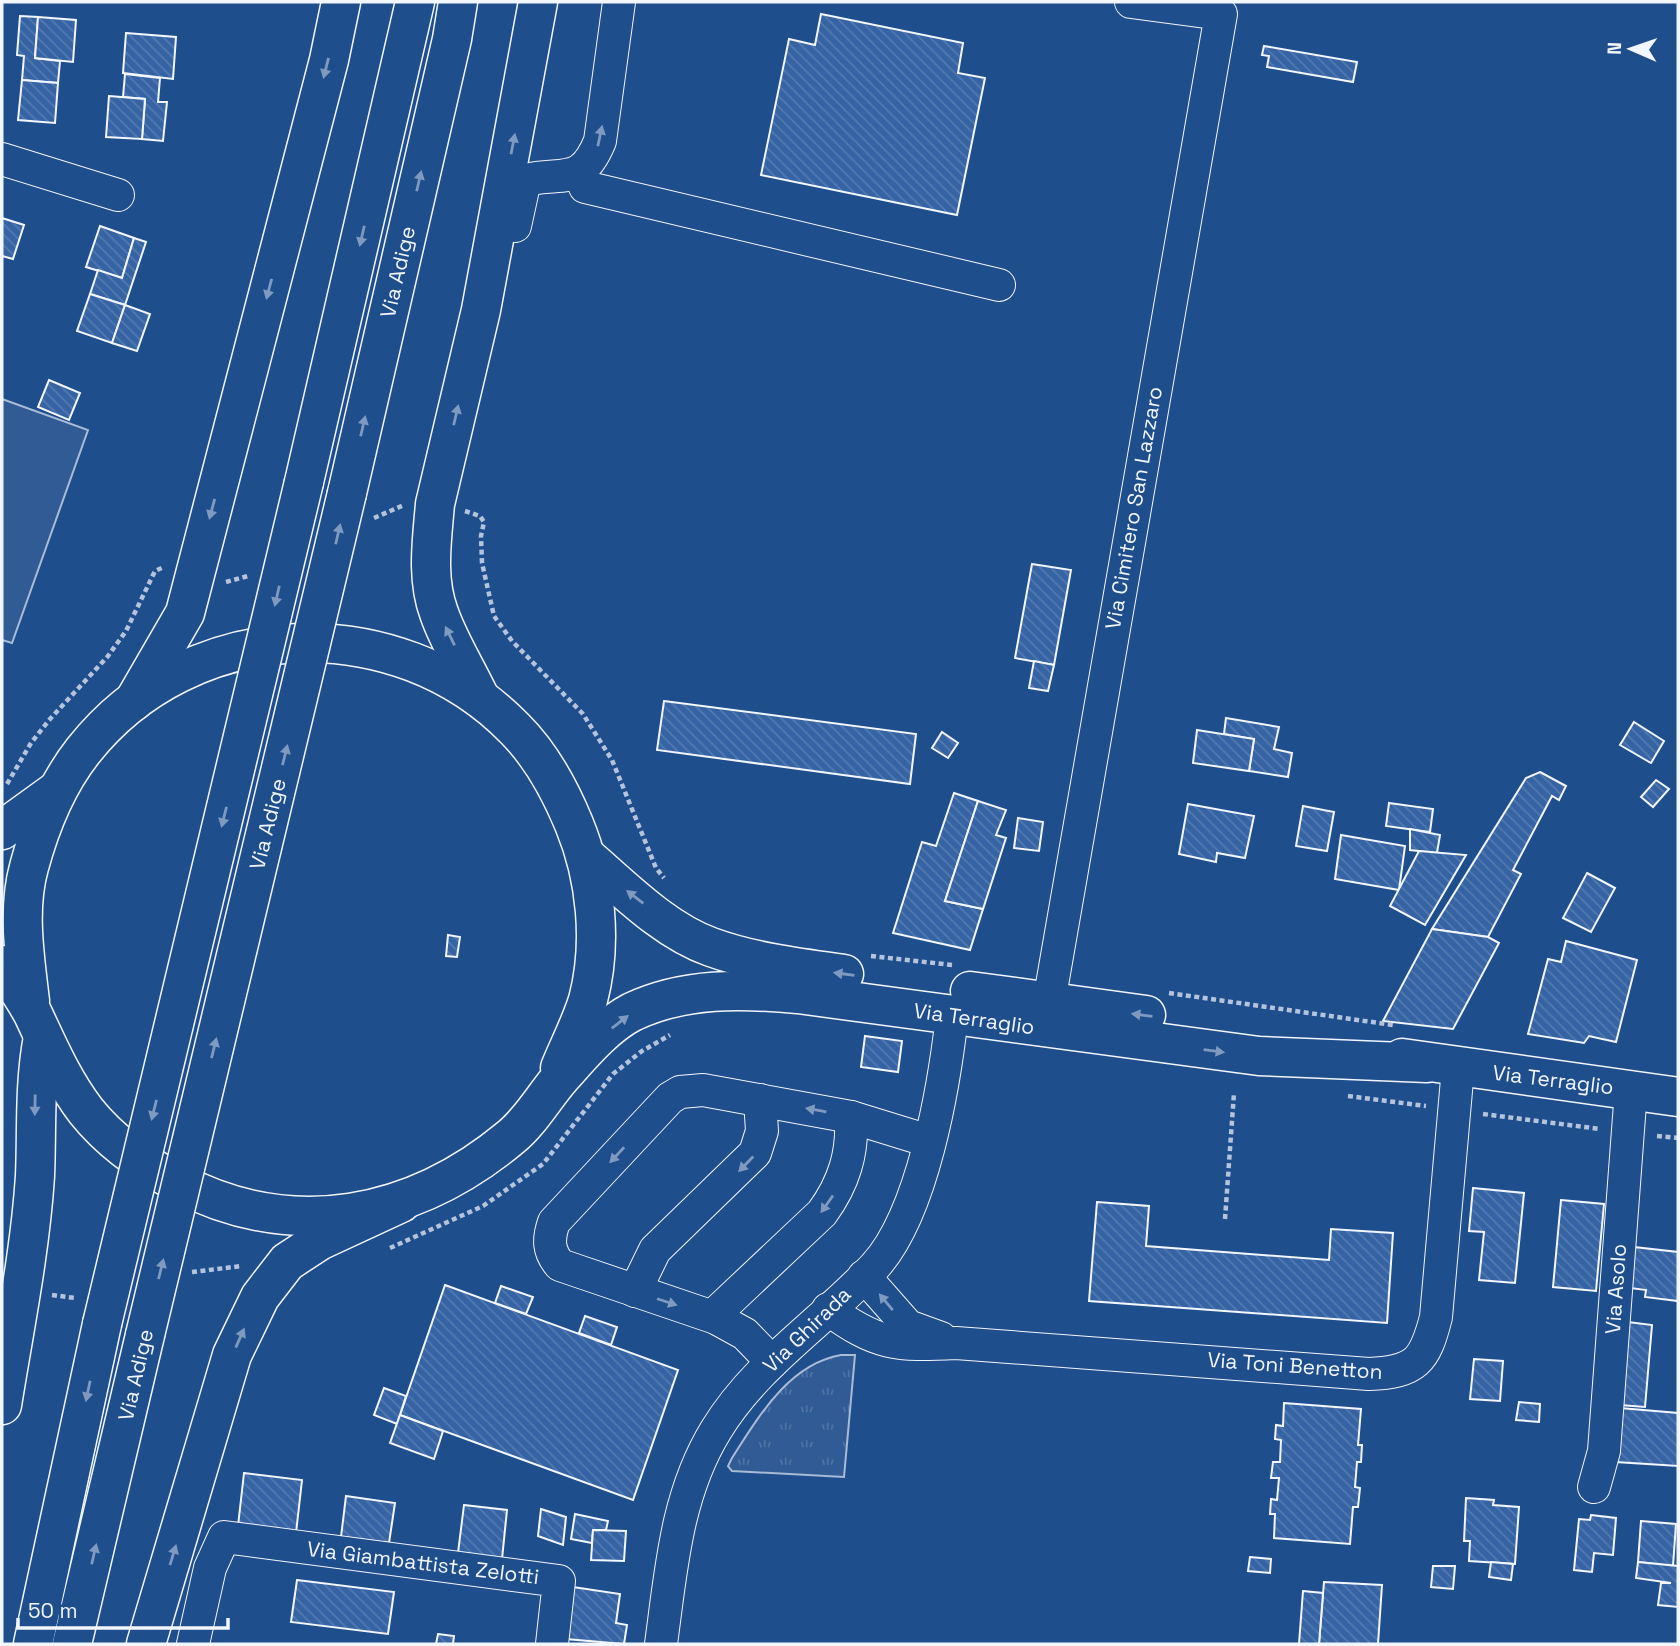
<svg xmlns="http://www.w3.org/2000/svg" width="1680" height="1646" viewBox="0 0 1680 1646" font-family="'Space Grotesk',sans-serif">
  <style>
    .grass { fill: url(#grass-tufts); stroke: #a8bbd7; stroke-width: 2 }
    .pitch { fill: #305b95; stroke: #a8bbd7; stroke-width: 2 }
    .building { fill: url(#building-back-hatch); stroke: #f2f6ff; stroke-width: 2 }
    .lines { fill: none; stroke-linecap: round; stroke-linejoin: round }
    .minor-casing { stroke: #f2f6ff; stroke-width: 34 }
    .major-casing { stroke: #f2f6ff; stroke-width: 41 }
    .highway-casing { stroke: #f2f6ff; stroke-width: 41 }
    .path { stroke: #b3c4dc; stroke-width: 4.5; stroke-dasharray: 5 3.5; stroke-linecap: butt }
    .minor { stroke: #1f4e8c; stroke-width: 32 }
    .major { stroke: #1f4e8c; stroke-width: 38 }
    .highway { stroke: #1f4e8c; stroke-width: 38 }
    .highway-bridge-casing { stroke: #f2f6ff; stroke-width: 41; stroke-linecap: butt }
    .highway-bridge { stroke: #1f4e8c; stroke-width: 38 }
    .oneway { fill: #7e9ac0 }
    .labels { text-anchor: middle; stroke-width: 5; stroke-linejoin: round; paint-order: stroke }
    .street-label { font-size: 21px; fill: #f2f6ff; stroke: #1f4e8c }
  </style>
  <defs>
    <pattern id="grass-tufts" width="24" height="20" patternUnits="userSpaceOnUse" patternTransform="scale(1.75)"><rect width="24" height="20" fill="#305b95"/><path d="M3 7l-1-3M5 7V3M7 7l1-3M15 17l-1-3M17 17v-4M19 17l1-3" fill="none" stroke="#4e73a5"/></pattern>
    <pattern id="building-back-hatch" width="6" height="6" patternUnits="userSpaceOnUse" patternTransform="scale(1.75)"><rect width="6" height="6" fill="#3563a3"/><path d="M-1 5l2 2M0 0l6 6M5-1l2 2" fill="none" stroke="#537ab1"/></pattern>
  </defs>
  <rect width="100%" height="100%" fill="#1f4e8c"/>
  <path class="grass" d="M841 1355H855L844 1477 732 1471 728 1466 732 1458C759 1416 789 1364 841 1355Z"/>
  <path class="pitch" d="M2 399 88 430 12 643 2 640Z"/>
  <g class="building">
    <path d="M821 14 963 43 958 73 985 78 957 215 761 175 789 39 815 45Z"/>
    <path d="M20 16 38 17 35 58 60 61 58 83 22 80 24 56 17 55Z"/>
    <path d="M38 17 76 20 73 62 35 58Z"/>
    <path d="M126 33 176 37 173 79 123 73Z"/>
    <path d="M1264 46 1357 62 1353 82 1267 67 1269 56 1262 55Z"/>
    <path d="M125 74 160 78 158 102H167L163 141 142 139 145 99 123 97Z"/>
    <path d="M22 80 58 83 55 123 18 120Z"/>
    <path d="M109 96 145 99 142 139 106 137Z"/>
    <path d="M2 218 24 225 13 259 2 256Z"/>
    <path d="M100 226 134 238 122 278 86 267Z"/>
    <path d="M134 238 146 242 125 305 90 294 98 270 122 278Z"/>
    <path d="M90 294 125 305 112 343 77 331Z"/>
    <path d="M125 305 150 314 137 351 112 343Z"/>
    <path d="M49 380 80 393 69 420 38 407Z"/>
    <path d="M1032 564 1071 570 1054 665 1015 658Z"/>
    <path d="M1034 661 1054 665 1048 691 1029 688Z"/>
    <path d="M664 701 916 734 910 784 657 750Z"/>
    <path d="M1226 718 1279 727 1274 749 1292 753 1288 777 1249 771 1254 739 1224 734Z"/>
    <path d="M1634 722 1664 741 1651 763 1620 745Z"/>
    <path d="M1197 730 1254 739 1249 771 1193 763Z"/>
    <path d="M942 732 958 743 948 758 932 748Z"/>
    <path d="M1540 772 1566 786 1559 800 1552 796 1513 870 1521 874 1488 937 1432 929 1526 778Z"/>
    <path d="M1656 780 1669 789 1653 807 1641 797Z"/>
    <path d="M954 793 978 801 945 901 983 909 970 950 893 933 922 842 936 846Z"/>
    <path d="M978 801 1006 810 996 835 1006 838 983 909 945 901Z"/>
    <path d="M1389 803 1433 809 1430 832 1386 826Z"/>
    <path d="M1188 804 1254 816 1245 858 1217 853 1216 862 1179 854Z"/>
    <path d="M1303 806 1334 812 1327 851 1296 846Z"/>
    <path d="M1018 818 1043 822 1039 851 1014 848Z"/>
    <path d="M1410 829 1440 835 1437 853 1410 850Z"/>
    <path d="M1341 835 1405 846 1399 890 1335 879Z"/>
    <path d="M1419 851 1466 855 1425 925 1390 906Z"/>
    <path d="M1587 873 1615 888 1591 932 1563 918Z"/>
    <path d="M1432 929 1488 937 1499 943 1453 1029 1383 1021Z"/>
    <path d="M448 935 460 937 457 957 446 956Z"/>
    <path d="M1566 941 1637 960 1616 1042 1589 1036 1584 1043 1528 1034 1548 959 1561 962Z"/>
    <path d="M865 1036 902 1041 898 1072 861 1067Z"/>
    <path d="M1473 1188 1524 1193 1515 1283 1479 1280 1484 1232 1469 1231Z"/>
    <path d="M1561 1200 1604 1204 1596 1291 1553 1287Z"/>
    <path d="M1097 1202 1149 1206 1146 1246 1329 1260 1331 1229 1393 1233 1387 1323 1089 1301Z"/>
    <path d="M1634 1247 1678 1252V1301L1645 1297 1646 1290 1630 1288Z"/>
    <path d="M445 1285 678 1370 633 1500 400 1415Z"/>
    <path d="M501 1286 533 1297 526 1314 495 1303Z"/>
    <path d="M585 1316 617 1327 611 1345 579 1333Z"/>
    <path d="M1628 1322 1652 1325 1645 1407 1620 1405Z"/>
    <path d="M1474 1359 1503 1361 1500 1401 1470 1399Z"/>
    <path d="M384 1388 406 1396 397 1424 374 1415Z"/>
    <path d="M1519 1402 1540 1404 1539 1422 1516 1420Z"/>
    <path d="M1284 1403 1361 1409 1358 1445H1362L1361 1462H1357L1355 1487 1360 1488 1358 1507H1353L1350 1544 1274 1538 1275 1514H1270L1271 1499 1277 1500 1279 1478H1271L1273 1462H1280L1281 1440 1275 1439 1276 1425 1283 1426Z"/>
    <path d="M1620 1408 1678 1413V1466L1616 1462Z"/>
    <path d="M400 1415 443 1431 434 1459 390 1443Z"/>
    <path d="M244 1473 302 1480 296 1533 238 1526Z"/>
    <path d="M346 1496 395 1503 389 1543 341 1537Z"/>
    <path d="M1466 1498 1494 1500 1493 1505 1519 1507 1515 1564 1469 1561 1470 1541H1464Z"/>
    <path d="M464 1505 507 1510 502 1559 458 1553Z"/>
    <path d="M541 1509 566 1517 563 1545 538 1536Z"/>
    <path d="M575 1514 608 1521 606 1530H593L592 1543 571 1539Z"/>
    <path d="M1591 1515 1616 1518 1613 1555 1594 1553 1592 1572 1574 1570 1579 1519 1590 1520Z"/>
    <path d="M1641 1521 1676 1524 1673 1566 1638 1562Z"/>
    <path d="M593 1530 626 1531 624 1561 591 1560Z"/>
    <path d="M1250 1557 1271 1559 1270 1573 1248 1571Z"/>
    <path d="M1491 1562 1513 1564 1511 1580 1489 1577Z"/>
    <path d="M1638 1562 1678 1566V1607L1658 1605 1661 1583H1671L1636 1578Z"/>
    <path d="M1433 1566H1455L1453 1589 1431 1587Z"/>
    <path d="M297 1580 394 1592 388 1634 291 1622Z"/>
    <path d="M1324 1582 1382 1585 1378 1644H1319Z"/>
    <path d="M573 1587 620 1594 616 1623 627 1625 624 1644 566 1639Z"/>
    <path d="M1303 1591 1323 1593 1319 1644H1299Z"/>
    <path d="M438 1634 454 1636 453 1644H436Z"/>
  </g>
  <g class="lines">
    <g class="minor-casing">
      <g id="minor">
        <path d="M2 159 118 195"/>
        <path d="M579 172 585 187 999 285"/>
        <path d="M515 226 525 180C564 171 581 187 600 141L619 2"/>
        <path d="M1049 1002 1221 14 1131 2"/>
        <path d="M864 1276 908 1326 941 1338"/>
        <path d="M635 1291 655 1250 755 1153 762 1131 760 1100"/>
        <path d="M828 1309C877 1345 896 1346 956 1343L1369 1374C1416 1372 1425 1361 1436 1317L1458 1068"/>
        <path d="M716 1318 718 1311 822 1213C844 1183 853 1153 851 1117"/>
        <path d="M772 1362 745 1334 716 1318 560 1265C548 1251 548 1239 554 1222L670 1098 680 1092 703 1090 851 1117 929 1141"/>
        <path d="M1594 1487 1604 1451 1631 1090"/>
        <path d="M193 1644 210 1568 224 1537 559 1581 552 1644"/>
        <path d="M661 1644C671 1571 676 1495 716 1430 756 1364 823 1322 875 1266 923 1213 944 1087 952 1016"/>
      </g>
    </g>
    <g class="major-casing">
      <g id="major">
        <path d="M2 830 56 791"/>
        <path d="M588 858C624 889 665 931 711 947 752 962 800 968 844 974"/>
        <path d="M2 965C12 981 24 997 33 1014 49 1048 63 1081 86 1111 110 1141 144 1165 177 1182 292 1243 414 1218 511 1137 531 1121 545 1095 562 1076 582 1054 605 1026 632 1012 685 987 742 989 798 994L1259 1056 1427 1063"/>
        <path d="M970 991 1146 1015"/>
        <path d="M30 1001C25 958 17 910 29 867 40 826 57 784 83 751 190 615 396 607 515 729 542 756 560 790 574 824 596 877 603 943 588 1000 581 1023 569 1046 560 1068"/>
        <path d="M1402 1058 1678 1097"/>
      </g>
    </g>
    <g class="highway-casing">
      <g id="highway">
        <path d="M304 482 415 2"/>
        <path d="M347 493 452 39 458 2"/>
        <path d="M480 698C467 670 449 642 439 613 426 578 432 540 435 504L481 310 538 2"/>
        <path d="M134 701 185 613 329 60 341 2"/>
        <path d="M2 1405C14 1330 30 1253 35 1176 37 1129 34 1084 43 1037"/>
        <path d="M33 1644 102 1324"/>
        <path d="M72 1644 145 1335"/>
        <path d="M146 1644 232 1355 260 1297 287 1262 319 1241 401 1203"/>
      </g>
    </g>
    <g class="path">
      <path d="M465 511 480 516 484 522 481 536 482 563 494 616 512 641 583 714 612 760 656 868 664 878"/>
      <path d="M374 518 404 505"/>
      <path d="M226 582 248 576"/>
      <path d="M7 784 31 743 50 719 108 656 126 631 155 571 164 567"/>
      <path d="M871 956 952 965"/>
      <path d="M1169 993 1393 1025"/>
      <path d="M1348 1096 1426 1106"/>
      <path d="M1483 1114 1600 1129"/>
      <path d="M1657 1136 1678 1138"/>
      <path d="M1225 1219 1234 1093"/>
      <path d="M390 1248 483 1206 543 1164 613 1074 642 1051 670 1035"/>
      <path d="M192 1272 242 1266"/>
      <path d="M52 1295 75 1298"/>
    </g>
    <use href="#minor" class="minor"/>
    <use href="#major" class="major"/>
    <use href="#highway" class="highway"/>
    <g class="highway-bridge-casing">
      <g id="highway-bridge">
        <path d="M102 1324 304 482"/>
        <path d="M145 1335 347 493"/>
      </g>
    </g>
    <use href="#highway-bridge" class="highway-bridge"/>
  </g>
  <defs><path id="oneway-solid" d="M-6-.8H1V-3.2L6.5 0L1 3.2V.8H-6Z" transform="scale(1.75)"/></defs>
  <g class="oneway">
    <use href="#oneway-solid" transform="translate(326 68) rotate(104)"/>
    <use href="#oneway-solid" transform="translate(600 136) rotate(-78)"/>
    <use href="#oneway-solid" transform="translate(513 144) rotate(-79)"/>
    <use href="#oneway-solid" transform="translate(419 181) rotate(-77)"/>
    <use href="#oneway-solid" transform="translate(362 236) rotate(103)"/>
    <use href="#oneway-solid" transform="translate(269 289) rotate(105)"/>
    <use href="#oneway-solid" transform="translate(456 415) rotate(-77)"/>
    <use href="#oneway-solid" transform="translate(363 426) rotate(-77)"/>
    <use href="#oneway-solid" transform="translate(212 509) rotate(105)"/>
    <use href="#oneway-solid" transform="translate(338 534) rotate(-77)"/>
    <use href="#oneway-solid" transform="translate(277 596) rotate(103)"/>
    <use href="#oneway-solid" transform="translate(450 636) rotate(-116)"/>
    <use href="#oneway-solid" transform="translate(285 755) rotate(-76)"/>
    <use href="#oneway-solid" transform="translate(224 817) rotate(104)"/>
    <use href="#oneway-solid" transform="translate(635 897) rotate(-142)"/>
    <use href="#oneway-solid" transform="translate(844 974) rotate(-172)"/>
    <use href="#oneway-solid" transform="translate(1142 1015) rotate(-173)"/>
    <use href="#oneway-solid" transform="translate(620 1022) rotate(-38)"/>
    <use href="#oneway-solid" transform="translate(214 1048) rotate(-76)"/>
    <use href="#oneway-solid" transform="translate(1214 1051) rotate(7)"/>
    <use href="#oneway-solid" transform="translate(35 1105) rotate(91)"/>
    <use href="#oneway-solid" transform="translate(154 1110) rotate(104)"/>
    <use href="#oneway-solid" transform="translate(816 1110) rotate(-170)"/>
    <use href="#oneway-solid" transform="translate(617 1155) rotate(133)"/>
    <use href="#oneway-solid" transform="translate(746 1164) rotate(134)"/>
    <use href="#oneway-solid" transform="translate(827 1204) rotate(125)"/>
    <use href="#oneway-solid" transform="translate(161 1269) rotate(-76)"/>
    <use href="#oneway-solid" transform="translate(667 1302) rotate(18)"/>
    <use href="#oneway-solid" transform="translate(886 1302) rotate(-130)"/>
    <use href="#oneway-solid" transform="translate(240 1338) rotate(-66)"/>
    <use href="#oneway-solid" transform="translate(88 1391) rotate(102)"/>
    <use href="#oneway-solid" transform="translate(94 1554) rotate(-77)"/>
    <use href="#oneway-solid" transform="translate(173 1555) rotate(-73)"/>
  </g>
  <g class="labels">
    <g class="street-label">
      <text transform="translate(398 272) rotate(-77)" y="7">Via Adige</text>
      <text transform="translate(1134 508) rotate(-80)" y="7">Via Cimitero San Lazzaro</text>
      <text transform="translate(268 824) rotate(-76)" y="7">Via Adige</text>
      <text transform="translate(974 1019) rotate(8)" y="7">Via Terraglio</text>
      <text transform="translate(1553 1080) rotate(7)" y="7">Via Terraglio</text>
      <text transform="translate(1616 1289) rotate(-86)" y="7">Via Asolo</text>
      <text transform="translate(807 1330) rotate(-44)" y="7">Via Ghirada</text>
      <text transform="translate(1295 1366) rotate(4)" y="7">Via Toni Benetton</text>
      <text transform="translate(136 1375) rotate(-77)" y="7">Via Adige</text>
      <text transform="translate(423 1563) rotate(7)" y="7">Via Giambattista Zelotti</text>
    </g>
  </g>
  <rect width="1680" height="1646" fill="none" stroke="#f2f6ff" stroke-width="7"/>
  <g transform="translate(1631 49) rotate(272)" stroke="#1f4e8c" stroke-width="5" paint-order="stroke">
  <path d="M0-5L12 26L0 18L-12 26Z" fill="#f2f6ff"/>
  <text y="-10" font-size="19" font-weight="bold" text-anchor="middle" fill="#f2f6ff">N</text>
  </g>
  <path d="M18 1618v10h210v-10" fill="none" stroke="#f2f6ff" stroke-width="3.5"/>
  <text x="28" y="1618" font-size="21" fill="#f2f6ff" stroke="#1f4e8c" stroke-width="5" paint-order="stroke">50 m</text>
</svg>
